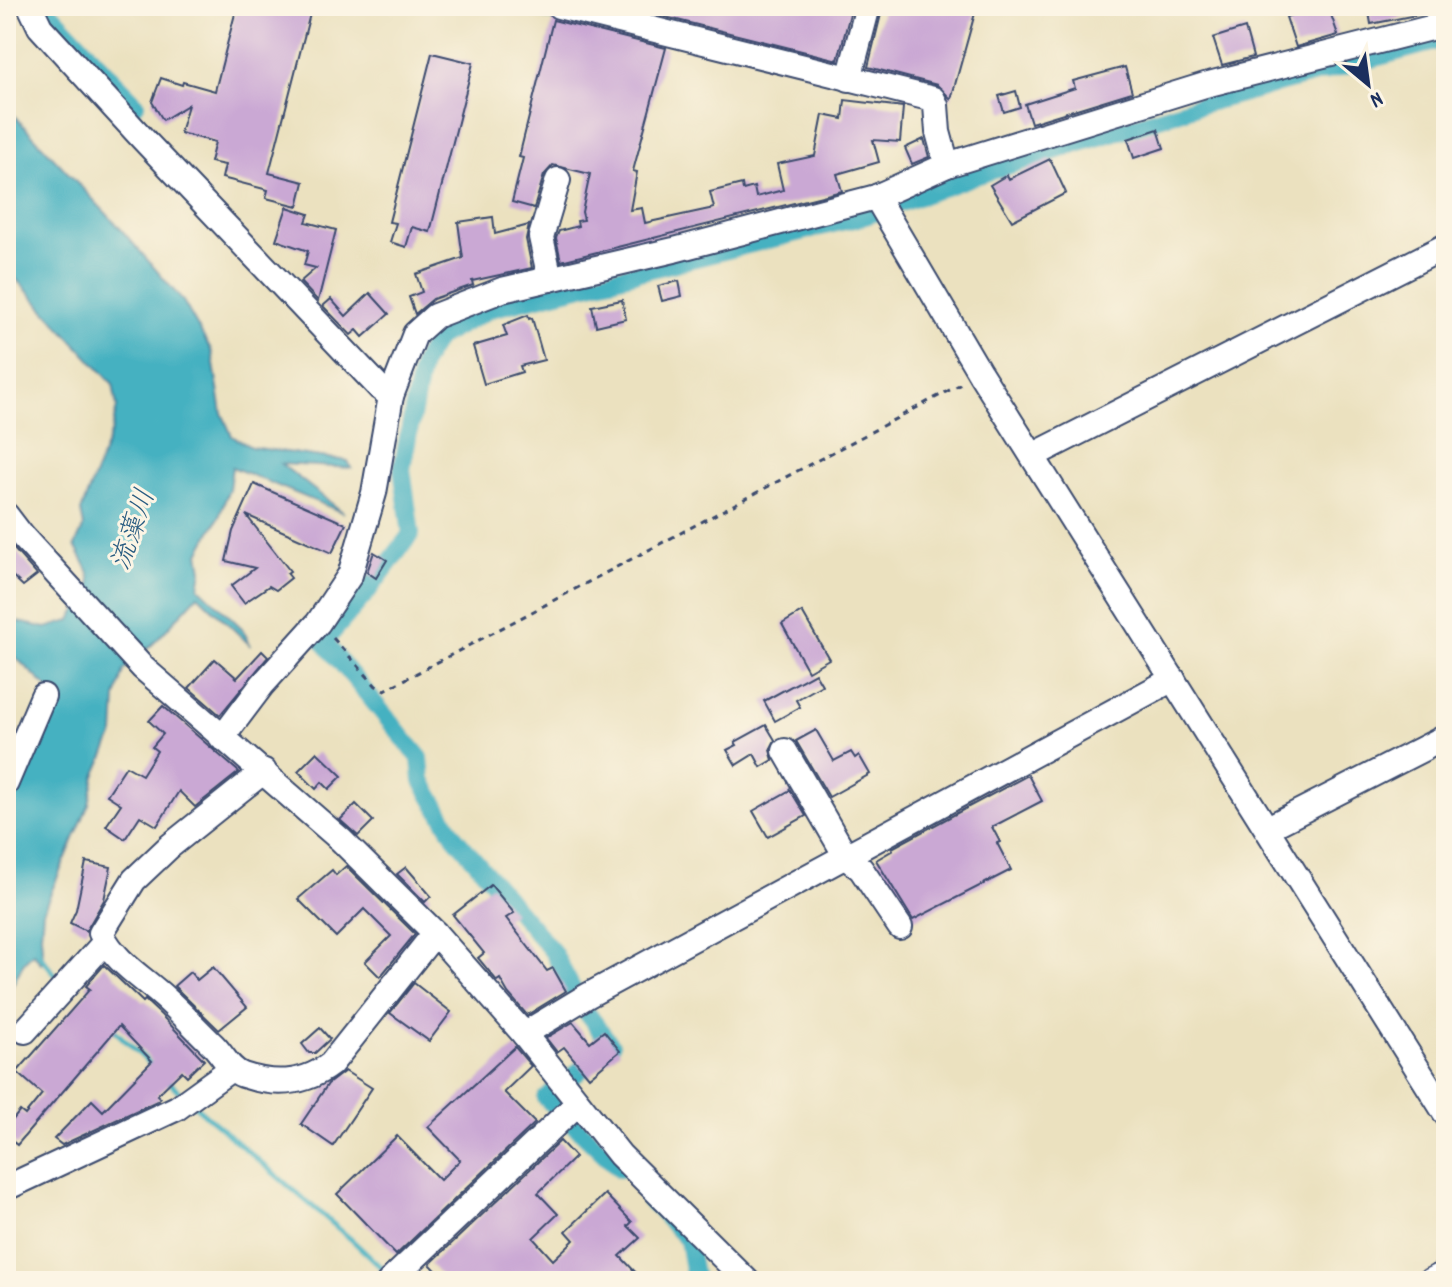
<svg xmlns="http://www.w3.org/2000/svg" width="1452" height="1287" viewBox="0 0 1452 1287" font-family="Dekko,'Klee One',sans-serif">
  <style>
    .water { fill: #44b1c1; stroke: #307090; stroke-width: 2 }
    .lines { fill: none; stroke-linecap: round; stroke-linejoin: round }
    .stream { stroke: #44b1c1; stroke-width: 5 }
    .canal { stroke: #44b1c1; stroke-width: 18 }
    .building { fill: #caa8d4 }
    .minor-casing { stroke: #3a4a6d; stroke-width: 28 }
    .path { stroke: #3a4a6d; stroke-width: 3; stroke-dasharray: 6 6; stroke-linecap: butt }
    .minor { stroke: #fff; stroke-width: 24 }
    .labels { text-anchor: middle; stroke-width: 6; stroke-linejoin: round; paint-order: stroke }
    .water-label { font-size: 28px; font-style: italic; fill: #295c81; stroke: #fcf5e5 }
  </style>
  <rect width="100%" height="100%" fill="#fcf5e5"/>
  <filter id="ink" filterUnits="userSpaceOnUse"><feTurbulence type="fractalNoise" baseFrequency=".0125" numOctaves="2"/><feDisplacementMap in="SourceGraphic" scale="16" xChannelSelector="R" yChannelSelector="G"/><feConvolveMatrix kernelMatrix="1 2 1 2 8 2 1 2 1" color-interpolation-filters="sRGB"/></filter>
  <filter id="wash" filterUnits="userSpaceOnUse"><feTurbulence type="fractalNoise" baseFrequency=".006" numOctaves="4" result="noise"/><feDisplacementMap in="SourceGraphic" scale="32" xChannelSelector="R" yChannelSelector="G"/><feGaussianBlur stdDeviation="1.8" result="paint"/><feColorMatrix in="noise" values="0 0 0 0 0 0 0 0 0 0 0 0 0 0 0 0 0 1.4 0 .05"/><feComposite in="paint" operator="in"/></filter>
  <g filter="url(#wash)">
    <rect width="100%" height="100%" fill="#ebe1bf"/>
    <path class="water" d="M6 107 119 227 183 301 212 352 222 413 232 436 251 447 348 461 351 468 281 464 344 513 232 467 229 489 219 517 199 553 202 571 199 587 242 628 251 646 198 595 156 641 124 670 116 698 114 734 95 776 89 804 43 911 41 935 43 960 41 963 33 953 24 962 6 998V813L39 734 52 692 6 648V619L46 628 70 621C95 582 98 587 75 546L84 526 81 511 112 430 117 407 113 384 6 268Z"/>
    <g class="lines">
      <g class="stream">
        <path d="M40 955 61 982"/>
        <path d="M110 1026 152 1066"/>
        <path d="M165 1078 184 1096"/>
        <path d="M195 1106 353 1241 389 1275"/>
      </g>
      <g class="canal">
        <path d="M44 6 136 104"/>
        <path d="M529 6 569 16"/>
        <path d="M620 1169 546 1098 611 1045 581 1005 553 952 455 837 422 781 420 758 324 642 368 591 411 534 402 469 422 364 437 338 490 309 865 216 969 178 1207 103 1446 39"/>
        <path d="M649 1199 688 1240 695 1281"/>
      </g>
    </g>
    <g id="blocks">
      <g class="building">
        <path d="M237 6H312L269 173 304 182 298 206 266 198 268 190 222 178 225 165 210 162 215 142 180 133 188 105 163 120 152 102 161 78 182 85 183 82 215 91Z"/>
        <path d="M621 6H852L838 60Z"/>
        <path d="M883 6H977L951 99 937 85 868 67Z"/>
        <path d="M1328 6 1338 35 1296 47 1286 17 1309 8 1310 12Z"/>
        <path d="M1368 6H1446V9L1371 24Z"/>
        <path d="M553 20 666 48 633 171 637 172 630 210 642 208 645 223 714 208 710 192 742 184 743 190 754 187 756 197 783 190 777 164 815 156 823 115 843 119 845 100 903 107 900 142 873 140 879 162 837 174 842 191 561 261 556 238 559 231 578 226 577 221 584 220 582 212 590 174 553 165 544 175 534 208 512 202 523 158 519 157Z"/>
        <path d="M1245 28 1253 57 1222 65 1213 38Z"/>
        <path d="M432 53 473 63 430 232 412 227 406 247 390 242 396 223 389 222Z"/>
        <path d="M1125 67 1132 92 1031 123 1025 104 1075 88 1073 81Z"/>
        <path d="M1016 91 1020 107 1004 112 999 96Z"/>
        <path d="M1158 129 1164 148 1134 158 1128 139Z"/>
        <path d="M924 139 929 157 912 164 905 148Z"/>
        <path d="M1050 159 1066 193 1012 221 990 185 1007 175 1009 179Z"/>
        <path d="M287 207 309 214 306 222 336 230 318 301 300 282 316 268 304 265 308 251 276 240Z"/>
        <path d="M493 217 495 234 529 225 526 239 532 268 472 281 473 285 433 299 415 314 409 297 422 292 416 274 463 258 458 222Z"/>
        <path d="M679 281 682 296 662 301 658 286Z"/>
        <path d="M370 293 389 314 363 337 357 330 351 335 323 306 331 299 346 316Z"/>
        <path d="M622 300 626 319 596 326 592 306Z"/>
        <path d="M528 315 529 319 532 318 544 360 520 366 522 372 484 384 473 346 507 336 503 325Z"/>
        <path d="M254 484 346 524 332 553 246 515 290 571 287 573 291 578 276 590 269 586 244 603 231 586 255 568 226 561 233 531Z"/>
        <path d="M6 540 37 575 23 586 6 570Z"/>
        <path d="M374 552 387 560 376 578 367 572Z"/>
        <path d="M802 612 829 659 808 671 782 624Z"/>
        <path d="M262 651 268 657 220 715 189 688 215 659 237 678Z"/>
        <path d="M815 673 822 685 796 700 800 707 775 721 764 701Z"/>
        <path d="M163 706 239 772 195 807 179 791 157 826 140 816 125 839 106 826 121 804 107 795 126 766 142 775 157 751 152 747 163 734 149 721Z"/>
        <path d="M766 725 775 740 770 750 773 760 761 767 754 754 736 765 727 750 737 745 735 742Z"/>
        <path d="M816 730 834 761 851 752 855 758 859 755 870 774 829 797 796 741Z"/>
        <path d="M317 752 342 776 329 789 322 782 316 789 298 771Z"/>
        <path d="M1028 775 1042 801 992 827 1000 842 997 843 1011 870 913 920 876 860 893 850 892 848Z"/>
        <path d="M789 788 806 816 768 837 753 811 790 790Z"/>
        <path d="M356 804 373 821 358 836 340 820Z"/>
        <path d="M86 862 111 867 104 900 86 931 70 923 76 910Z"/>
        <path d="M346 866 415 934 380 977 365 962 391 936 364 909 336 937 298 899 332 870 336 875Z"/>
        <path d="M406 867 431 896 425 902 397 874Z"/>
        <path d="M491 885 514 913 506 918 547 971 553 968 566 991 527 1015 508 993 500 979 497 981 478 958 484 953 453 915Z"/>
        <path d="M104 965 143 1002 145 1000 161 1015 204 1060 187 1076 182 1071 157 1095 160 1098 157 1101 62 1145 54 1139 92 1100 103 1111 152 1061 119 1026 17 1145 6 1136V1128L20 1111 25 1115 42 1094 17 1072 90 989 86 986Z"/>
        <path d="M213 967 247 1007 219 1030 174 986 190 972 197 980Z"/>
        <path d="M414 983 451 1012 429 1041 390 1013Z"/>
        <path d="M573 1022 590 1042 604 1031 620 1051 589 1077 564 1047 557 1052 546 1038Z"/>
        <path d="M320 1028 330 1039 315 1053H309L302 1044Z"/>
        <path d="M515 1047 531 1066 504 1092 535 1123 396 1255 337 1194 397 1136 440 1180 460 1160 428 1127Z"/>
        <path d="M345 1071 372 1088 333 1146 301 1124 328 1084Z"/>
        <path d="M560 1141 575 1157 538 1193 558 1214 533 1238 553 1260 574 1240 566 1231 605 1194 632 1222 628 1226 640 1238 620 1256 644 1281H446L430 1264Z"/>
      </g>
    </g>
  </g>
  <g filter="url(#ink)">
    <use href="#blocks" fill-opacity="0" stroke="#3a4a6d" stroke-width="2"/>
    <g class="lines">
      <g class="minor-casing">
        <g id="minor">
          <path d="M30 6 40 27 143 139 380 388 391 396"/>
          <path d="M559 6 933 99 936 105 938 132 947 165"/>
          <path d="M849 79 868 6"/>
          <path d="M876 197 980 373 1446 1114"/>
          <path d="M550 279 541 237 558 180"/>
          <path d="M1034 455 1446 246"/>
          <path d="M6 515 22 536 143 668 341 840 435 933 524 1034 620 1155 747 1281"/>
          <path d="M222 738 262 685 318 623 350 575 374 493 391 396 415 334 435 316 502 290 674 250 876 197 947 165 1205 85 1446 24"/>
          <path d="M785 751 847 858 861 869 900 927"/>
          <path d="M264 771 170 846 134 880 101 933C115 962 141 976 165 998 182 1013 197 1030 213 1045 224 1056 229 1070 243 1075 275 1086 305 1084 331 1064L435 933"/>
          <path d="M6 783 43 696"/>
          <path d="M1268 828 1446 737"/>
          <path d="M25 1031 105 942"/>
          <path d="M524 1034 587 996 1173 679"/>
          <path d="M6 1188 177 1108 231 1069"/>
          <path d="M390 1281 577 1104"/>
          <path d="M1430 1281 1446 1273"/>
        </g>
      </g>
      <path class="path" d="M333 638 376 686 385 690 963 383"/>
      <use href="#minor" class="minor"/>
    </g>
  </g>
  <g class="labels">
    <g class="water-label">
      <text transform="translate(131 529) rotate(-71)" y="10">流藻川</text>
    </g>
  </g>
  <rect width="1452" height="1287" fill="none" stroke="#fcf5e5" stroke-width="32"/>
  <g transform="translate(1368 84) rotate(151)" stroke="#fcf5e5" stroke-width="6" paint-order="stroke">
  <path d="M0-6L14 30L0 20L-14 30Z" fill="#1b2f5e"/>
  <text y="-12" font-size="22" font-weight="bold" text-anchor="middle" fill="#1b2f5e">N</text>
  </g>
</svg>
